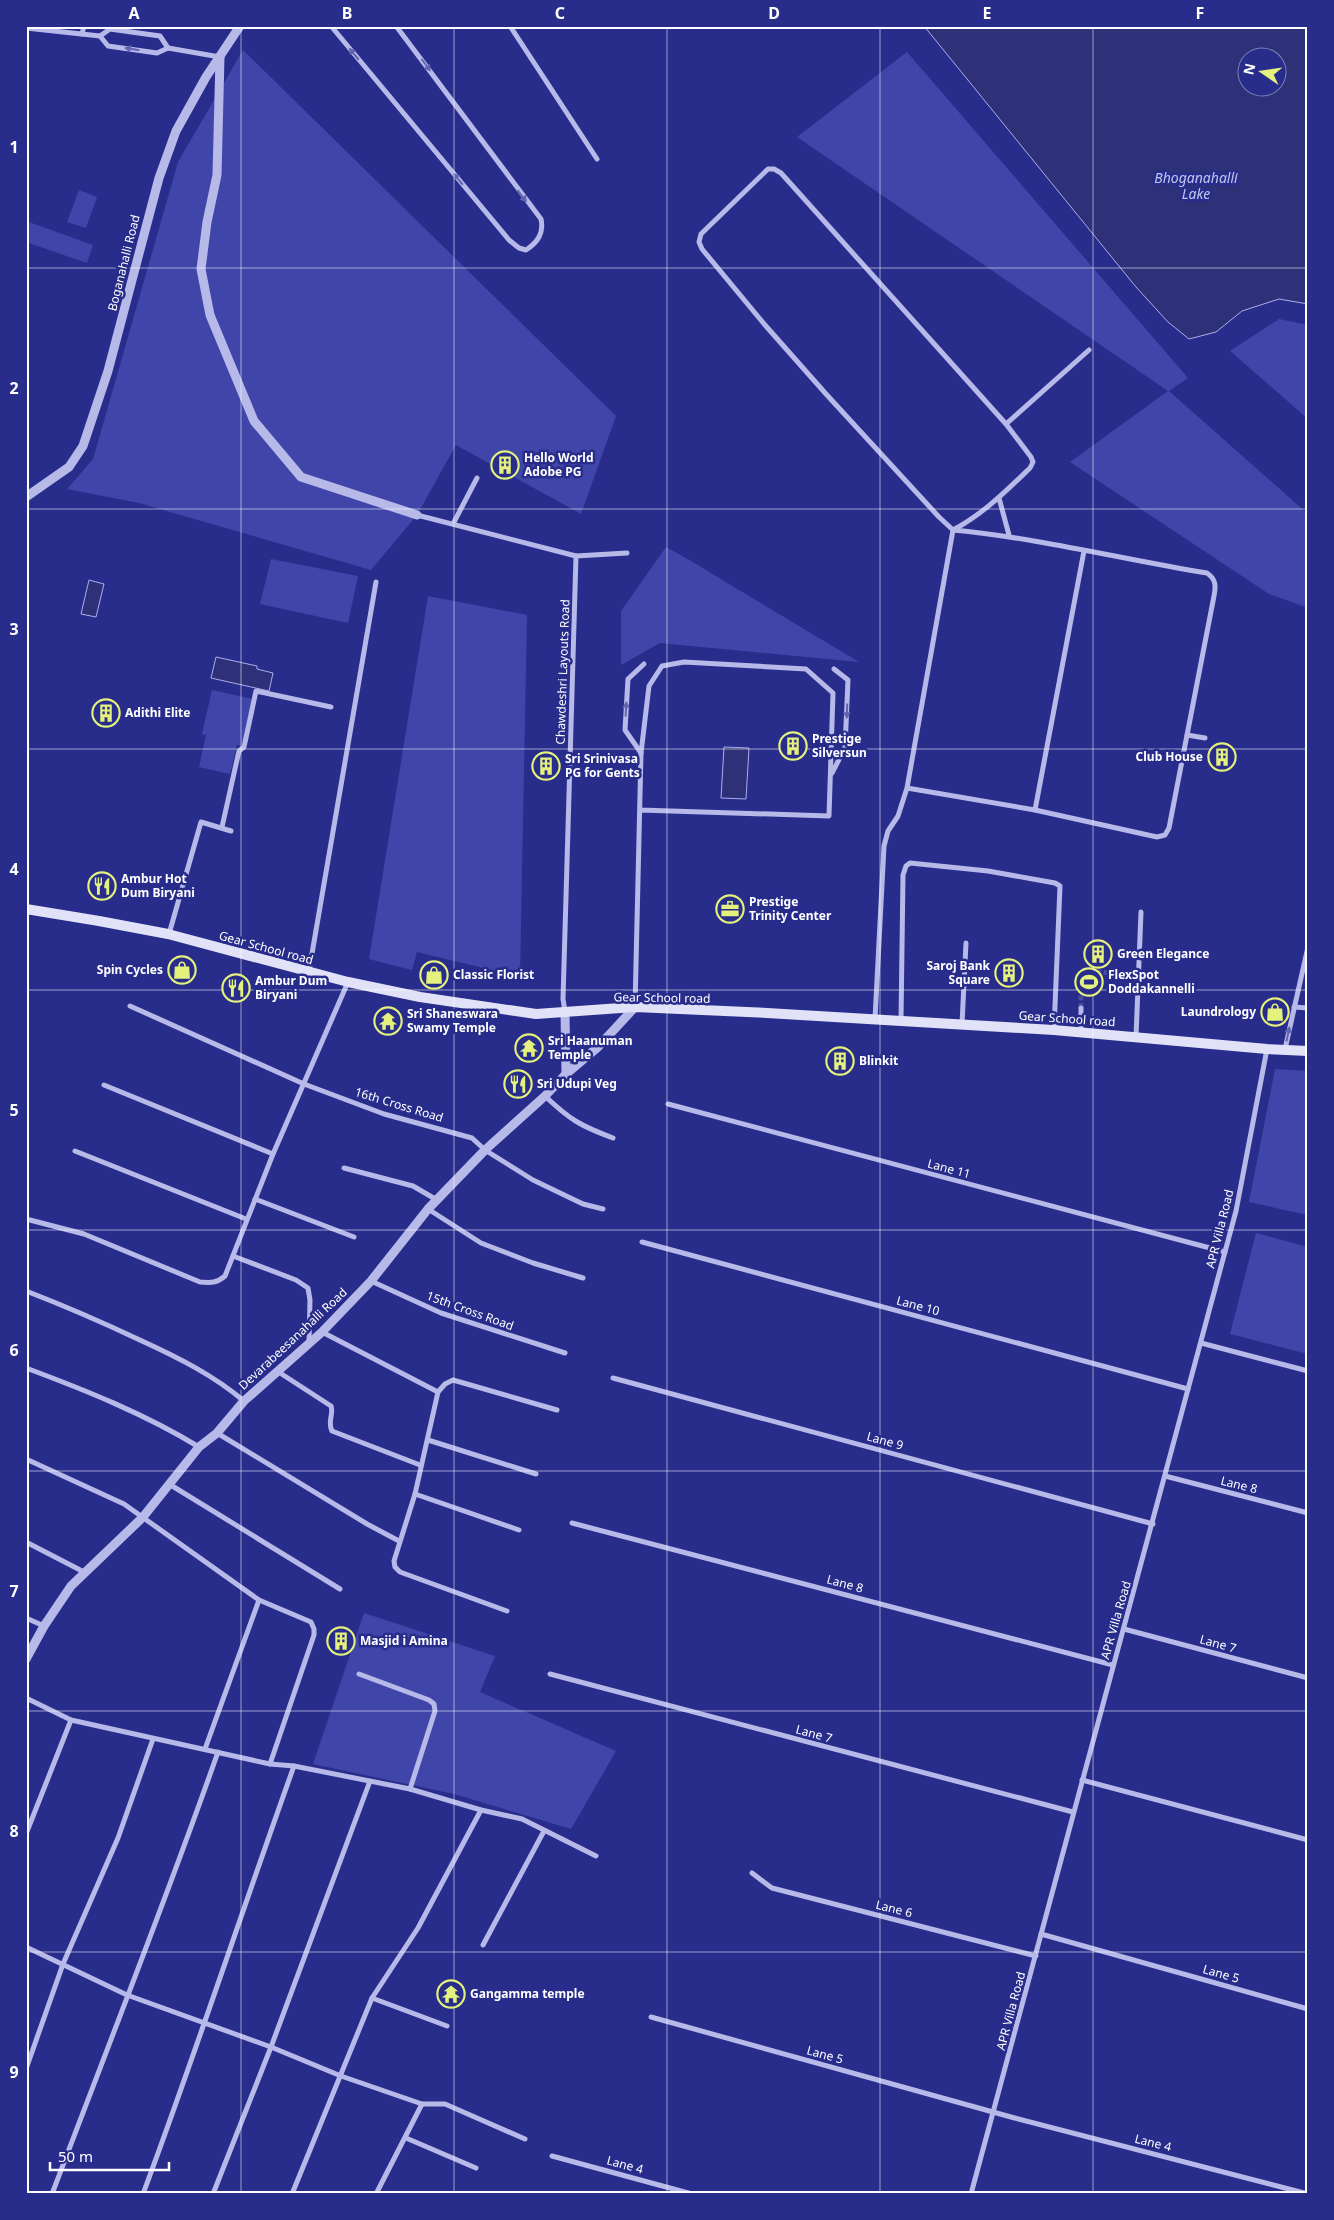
<svg xmlns="http://www.w3.org/2000/svg" width="1334" height="2220" viewBox="0 0 1334 2220" font-family="'Noto Sans',sans-serif">
  <style>
    .green { fill: #4046a9 }
    .water { fill: #2e3078; stroke: #acafea; fill-rule: evenodd }
    .lines { fill: none; stroke-linecap: round; stroke-linejoin: round }
    .minor-tunnel { stroke: #484c9c; stroke-width: 5; stroke-dasharray: 5 2.5; stroke-linecap: butt }
    .minor { stroke: #b7b9e9; stroke-width: 5 }
    .tertiary { stroke: #b7b9e9; stroke-width: 9 }
    .secondary { stroke: #e1e2f8; stroke-width: 10 }
    .oneway { fill: #6164b1 }
    .grid { fill: none; stroke: #fff; stroke-width: 1; stroke-opacity: 0.55 }
    .labels { text-anchor: middle; stroke-width: 5; stroke-linejoin: round; paint-order: stroke }
    .street-label { font-size: 12px; fill: #fff; stroke: #282c8b }
    .poi-label { font-size: 12px; font-weight: bold; fill: #fff; stroke: #282c8b; text-anchor: start }
    .water-label { font-size: 14px; font-style: italic; fill: #c3c5f1; stroke: #282c8b }
    .neatline { fill: none; stroke: #fff; stroke-width: 2 }
    .grid-label { font-size: 16px; text-anchor: middle; font-weight: bold; fill: #fff }
  </style>
  <rect width="100%" height="100%" fill="#282c8b"/>
  <g class="green">
    <path d="M243 50 616 416 581 514 456 445 417 515 371 570 139 503 67 489 93 459 178 162Z"/>
    <path d="M907 52 1188 378 1169 391 1308 514V608L1269 594 1070 462 1168 391 797 137Z"/>
    <path d="M79 190 97 197 86 228 67 222Z"/>
    <path d="M26 221 93 245 87 263 26 242Z"/>
    <path d="M1279 319 1308 325V419L1230 351Z"/>
    <path d="M666 547 686 558 859 662 660 643 621 665V611Z"/>
    <path d="M271 559 358 576 348 623 260 604Z"/>
    <path d="M428 596 527 615 520 977 417 952 412 970 369 959Z"/>
    <path d="M212 690 253 699 242 746 237 745 230 774 199 767 206 735 202 734Z"/>
    <path d="M1275 1069 1308 1071V1215L1249 1202Z"/>
    <path d="M1256 1233 1308 1247V1354L1230 1334Z"/>
    <path d="M364 1613 495 1656 480 1692 616 1751 571 1829 454 1794 313 1764Z"/>
  </g>
  <g class="water">
    <path d="M924 26H1308V304L1279 299 1242 311 1216 332 1189 339 1168 322 1136 287ZM1246 58H1276V88H1246Z"/>
    <path d="M89 580 104 584 96 617 81 614Z"/>
    <path d="M216 657 257 666V669L273 673 269 691 211 678Z"/>
    <path d="M724 747 749 748 746 799 721 798Z"/>
  </g>
  <g class="lines">
    <path class="minor-tunnel" d="M1081 1008V989L1084 976 1099 972 1139 975"/>
    <g class="minor">
      <path d="M331 26 509 240 519 248 526 250C538 242 544 233 541 219L396 26"/>
      <path d="M510 26 597 159"/>
      <path d="M26 28 100 36 108 46 157 53 168 48 220 57"/>
      <path d="M82 34 84 26"/>
      <path d="M100 36 110 29 160 36 168 48"/>
      <path d="M768 169H774L781 173 1006 424 1031 457 1033 462 1030 468C1005 492 983 514 953 530L939 517 826 394 765 325 702 249 699 242 701 234Z"/>
      <path d="M1006 424 1089 350"/>
      <path d="M999 498 1009 535"/>
      <path d="M417 515 576 556 563 999 565 1012"/>
      <path d="M453 524 477 478"/>
      <path d="M576 556 627 553"/>
      <path d="M1187 735 1205 738"/>
      <path d="M641 753 625 730 628 679 644 664"/>
      <path d="M832 773 845 748 848 680 834 669"/>
      <path d="M1035 810 1084 551"/>
      <path d="M222 827 239 751 244 747 256 691 331 707"/>
      <path d="M169 934 201 822 231 831"/>
      <path d="M309 971 376 582"/>
      <path d="M130 1006 304 1084 384 1114 472 1138 485 1150 533 1180 583 1204 603 1209"/>
      <path d="M635 1007 641 753 649 686 662 666 684 662 806 669 833 693 829 816 640 810"/>
      <path d="M1294 1007 1308 1008"/>
      <path d="M875 1019 884 846 888 831 898 816 907 788 1035 810 1157 837 1165 835 1169 828 1214 596C1216 586 1216 579 1207 573 1122 559 1038 538 953 530L907 788"/>
      <path d="M901 1021 903 875 906 866 910 863 988 871 1055 883 1060 886 1054 1030"/>
      <path d="M962 1024 966 943"/>
      <path d="M1081 1032V1008"/>
      <path d="M1136 1037 1141 912"/>
      <path d="M1285 1049 1308 947"/>
      <path d="M104 1085 273 1154"/>
      <path d="M545 1096C570 1120 581 1126 613 1138"/>
      <path d="M668 1104 1225 1252"/>
      <path d="M75 1151 246 1219"/>
      <path d="M344 1168 413 1186 437 1200"/>
      <path d="M255 1199 354 1237"/>
      <path d="M428 1209 481 1243 533 1263 583 1278"/>
      <path d="M26 1219 84 1234 200 1282C211 1283 217 1283 225 1276L273 1154 348 982"/>
      <path d="M642 1242 1188 1389"/>
      <path d="M233 1256 296 1280 308 1288 310 1300 309 1342"/>
      <path d="M371 1281 441 1313 565 1353"/>
      <path d="M26 1291C65 1306 104 1323 142 1341 179 1358 213 1375 244 1401"/>
      <path d="M322 1332 438 1392"/>
      <path d="M1201 1343 1308 1371"/>
      <path d="M26 1368C85 1390 145 1414 199 1447"/>
      <path d="M277 1371 331 1406C334 1414 327 1422 332 1431L420 1465"/>
      <path d="M613 1378 1153 1524"/>
      <path d="M217 1433 367 1524 399 1541"/>
      <path d="M428 1440 536 1474"/>
      <path d="M26 1459 124 1504 259 1600 311 1622 314 1629V1635L270 1764"/>
      <path d="M1165 1476 1308 1513"/>
      <path d="M169 1484 340 1589"/>
      <path d="M415 1494 519 1530"/>
      <path d="M572 1523 1113 1665"/>
      <path d="M26 1542 84 1572"/>
      <path d="M507 1611 400 1572 395 1567 394 1561 415 1494 438 1392 445 1384 453 1380 557 1410"/>
      <path d="M26 1618 44 1626"/>
      <path d="M1124 1629 1308 1678"/>
      <path d="M359 1674 429 1700 434 1704 435 1711 410 1789"/>
      <path d="M550 1674 1073 1812"/>
      <path d="M26 1698 71 1720 270 1764 294 1766 410 1789 481 1810 522 1819 596 1856"/>
      <path d="M205 1749 259 1600"/>
      <path d="M1082 1780 1308 1840"/>
      <path d="M26 1834 71 1720"/>
      <path d="M752 1873 772 1888 1036 1956"/>
      <path d="M1041 1934 1308 2009"/>
      <path d="M483 1945 544 1831"/>
      <path d="M26 1947 127 1995 271 2047 341 2076 422 2104H445L525 2139"/>
      <path d="M372 1998 447 2026"/>
      <path d="M651 2017 1011 2117 1308 2194"/>
      <path d="M26 2069 63 1964 118 1838 153 1739"/>
      <path d="M406 2138 476 2168"/>
      <path d="M552 2156 692 2194"/>
      <path d="M52 2194C108 2046 166 1900 218 1752"/>
      <path d="M143 2194C196 2052 243 1908 294 1766"/>
      <path d="M213 2194 271 2047 370 1781"/>
      <path d="M292 2194 372 1998 418 1928 481 1810"/>
      <path d="M376 2194 422 2104"/>
      <path d="M971 2194 1236 1211 1267 1049"/>
    </g>
    <g class="tertiary">
      <path d="M220 57 217 175 207 222 201 269 210 315 254 421 301 477 417 515"/>
      <path d="M26 497 69 467 83 446 108 371 159 178 176 131 206 77 240 26"/>
      <path d="M565 1012 566 1074"/>
      <path d="M26 1659 44 1626 71 1586 143 1517 199 1447 217 1433 244 1401 322 1332 371 1281 428 1209 485 1150 545 1096 566 1074 598 1047 635 1007"/>
    </g>
    <path class="secondary" d="M26 909 99 921 168 934 348 982 420 997 536 1014 635 1007 767 1013 1054 1030 1267 1049 1308 1051"/>
  </g>
  <defs><path id="oneway-solid" d="M-6-.8H1V-3.2L6.5 0L1 3.2V.8H-6Z" transform="scale(1.25)"/></defs>
  <g class="oneway">
    <use href="#oneway-solid" transform="translate(132 49) rotate(-171)"/>
    <use href="#oneway-solid" transform="translate(354 54) rotate(-130)"/>
    <use href="#oneway-solid" transform="translate(426 65) rotate(53)"/>
    <use href="#oneway-solid" transform="translate(458 179) rotate(-130)"/>
    <use href="#oneway-solid" transform="translate(522 196) rotate(53)"/>
    <use href="#oneway-solid" transform="translate(626 709) rotate(-87)"/>
    <use href="#oneway-solid" transform="translate(847 711) rotate(92)"/>
    <use href="#oneway-solid" transform="translate(1288 1034) rotate(-78)"/>
  </g>
  <path class="grid" d="M241 26V2194M454 26V2194M667 26V2194M880 26V2194M1093 26V2194M26 268H1308M26 509H1308M26 749H1308M26 990H1308M26 1230H1308M26 1471H1308M26 1711H1308M26 1952H1308"/>
  <defs>
    <g id="building-ring" transform="scale(1.4375)"><circle r="9.5" fill="#282c8b" stroke="#e4f17d" stroke-width="1.5"/><path d="M-4-6H4V6H1V3H-1V6H-4ZM-2.5-4.3h1.7v1.8h-1.7ZM.8-4.3h1.7v1.8H.8ZM-2.5-1h1.7V.8h-1.7ZM.8-1h1.7V.8H.8Z" fill="#e4f17d"/></g>
    <g id="restaurant-ring" transform="scale(1.4375)"><circle r="9.5" fill="#282c8b" stroke="#e4f17d" stroke-width="1.5"/><path d="M-5-6h1v4h1v-4h1v4h1v-4h1v5L-1.5 .5V6h-2V.5L-5-1ZM5-6V6H3V1.5H1.5Q1.5-4 5-6Z" fill="#e4f17d"/></g>
    <g id="office-ring" transform="scale(1.4375)"><circle r="9.5" fill="#282c8b" stroke="#e4f17d" stroke-width="1.5"/><path d="M-6-3h4V-5.5h4V-3h4V5H-6ZM-1-4.5V-3h2v-1.5ZM-6 0V1H6V0Z" fill="#e4f17d"/></g>
    <g id="shop-ring" transform="scale(1.4375)"><circle r="9.5" fill="#282c8b" stroke="#e4f17d" stroke-width="1.5"/><path d="M-5-2.5h2.3a2.7 3.5 0 0 1 5.4 0H5L5.5 6h-11ZM-1.5-2.5h3a1.5 2.3 0 0 0-3 0Z" fill="#e4f17d"/></g>
    <g id="stadium-ring" transform="scale(1.4375)"><circle r="9.5" fill="#282c8b" stroke="#e4f17d" stroke-width="1.5"/><path d="M0-5a6.5 5 0 1 0 0 10a6.5 5 0 1 0 0-10ZM-3.5-1.8h7v3.6h-7Z" fill="#e4f17d"/></g>
    <g id="temple-ring" transform="scale(1.4375)"><circle r="9.5" fill="#282c8b" stroke="#e4f17d" stroke-width="1.5"/><path d="M0-6L5-2H3V0L6.5 2.5H4V6H1.5V3h-3V6H-4V2.5H-6.5L-3 0V-2H-5Z" fill="#e4f17d"/></g>
  </defs>
  <g fill-rule="evenodd">
    <use href="#building-ring" x="505" y="465"/>
    <use href="#building-ring" x="106" y="713"/>
    <use href="#building-ring" x="793" y="746"/>
    <use href="#building-ring" x="1222" y="757"/>
    <use href="#building-ring" x="546" y="766"/>
    <use href="#restaurant-ring" x="102" y="886"/>
    <use href="#office-ring" x="730" y="909"/>
    <use href="#building-ring" x="1098" y="954"/>
    <use href="#shop-ring" x="182" y="970"/>
    <use href="#building-ring" x="1009" y="973"/>
    <use href="#shop-ring" x="434" y="975"/>
    <use href="#stadium-ring" x="1089" y="982"/>
    <use href="#restaurant-ring" x="236" y="988"/>
    <use href="#shop-ring" x="1275" y="1012"/>
    <use href="#temple-ring" x="388" y="1021"/>
    <use href="#temple-ring" x="529" y="1048"/>
    <use href="#building-ring" x="840" y="1061"/>
    <use href="#restaurant-ring" x="518" y="1084"/>
    <use href="#building-ring" x="341" y="1641"/>
    <use href="#temple-ring" x="451" y="1994"/>
  </g>
  <g class="labels">
    <g class="street-label">
      <text transform="translate(124 263) rotate(-76)" y="4">Boganahalli Road</text>
      <text transform="translate(563 672) rotate(-88)" y="4">Chawdeshri Layouts Road</text>
      <text transform="translate(266 948) rotate(15)" y="4">Gear School road</text>
      <text transform="translate(662 998) rotate(1)" y="4">Gear School road</text>
      <text transform="translate(1067 1019) rotate(4)" y="4">Gear School road</text>
      <text transform="translate(399 1105) rotate(17)" y="4">16th Cross Road</text>
      <text transform="translate(949 1169) rotate(15)" y="4">Lane 11</text>
      <text transform="translate(1220 1229) rotate(-76)" y="4">APR Villa Road</text>
      <text transform="translate(918 1306) rotate(15)" y="4">Lane 10</text>
      <text transform="translate(470 1311) rotate(20)" y="4">15th Cross Road</text>
      <text transform="translate(293 1339) rotate(-43)" y="4">Devarabeesanahalli Road</text>
      <text transform="translate(885 1441) rotate(15)" y="4">Lane 9</text>
      <text transform="translate(1239 1485) rotate(14)" y="4">Lane 8</text>
      <text transform="translate(845 1584) rotate(15)" y="4">Lane 8</text>
      <text transform="translate(1116 1620) rotate(-74)" y="4">APR Villa Road</text>
      <text transform="translate(1218 1644) rotate(15)" y="4">Lane 7</text>
      <text transform="translate(814 1734) rotate(15)" y="4">Lane 7</text>
      <text transform="translate(894 1909) rotate(14)" y="4">Lane 6</text>
      <text transform="translate(1221 1974) rotate(16)" y="4">Lane 5</text>
      <text transform="translate(1011 2011) rotate(-75)" y="4">APR Villa Road</text>
      <text transform="translate(825 2055) rotate(15)" y="4">Lane 5</text>
      <text transform="translate(1153 2143) rotate(14)" y="4">Lane 4</text>
      <text transform="translate(625 2165) rotate(15)" y="4">Lane 4</text>
    </g>
    <g class="poi-label">
      <text x="524" y="462">Hello World<tspan x="524" dy="14">Adobe PG</tspan></text>
      <text x="125" y="717">Adithi Elite</text>
      <text x="812" y="743">Prestige<tspan x="812" dy="14">Silversun</tspan></text>
      <text x="1203" y="761" text-anchor="end">Club House</text>
      <text x="565" y="763">Sri Srinivasa<tspan x="565" dy="14">PG for Gents</tspan></text>
      <text x="121" y="883">Ambur Hot<tspan x="121" dy="14">Dum Biryani</tspan></text>
      <text x="749" y="906">Prestige<tspan x="749" dy="14">Trinity Center</tspan></text>
      <text x="1117" y="958">Green Elegance</text>
      <text x="990" y="970" text-anchor="end">Saroj Bank<tspan x="990" dy="14">Square</tspan></text>
      <text x="163" y="974" text-anchor="end">Spin Cycles</text>
      <text x="453" y="979">Classic Florist</text>
      <text x="1108" y="979">FlexSpot<tspan x="1108" dy="14">Doddakannelli</tspan></text>
      <text x="255" y="985">Ambur Dum<tspan x="255" dy="14">Biryani</tspan></text>
      <text x="1256" y="1016" text-anchor="end">Laundrology</text>
      <text x="407" y="1018">Sri Shaneswara<tspan x="407" dy="14">Swamy Temple</tspan></text>
      <text x="548" y="1045">Sri Haanuman<tspan x="548" dy="14">Temple</tspan></text>
      <text x="859" y="1065">Blinkit</text>
      <text x="537" y="1088">Sri Udupi Veg</text>
      <text x="360" y="1645">Masjid i Amina</text>
      <text x="470" y="1998">Gangamma temple</text>
    </g>
    <g class="water-label">
      <text x="1196" y="183">Bhoganahalli<tspan x="1196" dy="16">Lake</tspan></text>
    </g>
  </g>
  <rect width="1334" height="2220" fill="none" stroke="#282c8b" stroke-width="55"/>
  <g transform="translate(1262 72) rotate(283)"><circle r="24" fill="#282c8b" stroke="#7e80b9"/>
  <path d="M0-4L9 19L0 12L-9 19Z" fill="#e4f17d"/>
  <text y="-8" font-size="14" font-weight="bold" text-anchor="middle" fill="#ffffff">N</text>
  </g>
  <path d="M50 2162v8h119v-8" fill="none" stroke="#ffffff" stroke-width="2.5"/>
  <text x="58" y="2162" font-size="15" fill="#ffffff" stroke="#282c8b" stroke-width="4" paint-order="stroke">50 m</text>
  <rect x="28" y="28" width="1278" height="2164" class="neatline"/>
  <g class="grid-label">
    <text x="134" y="19">A</text>
    <text x="347" y="19">B</text>
    <text x="560" y="19">C</text>
    <text x="774" y="19">D</text>
    <text x="987" y="19">E</text>
    <text x="1200" y="19">F</text>
    <text x="14" y="153">1</text>
    <text x="14" y="394">2</text>
    <text x="14" y="635">3</text>
    <text x="14" y="875">4</text>
    <text x="14" y="1116">5</text>
    <text x="14" y="1356">6</text>
    <text x="14" y="1597">7</text>
    <text x="14" y="1837">8</text>
    <text x="14" y="2078">9</text>
  </g>
</svg>
